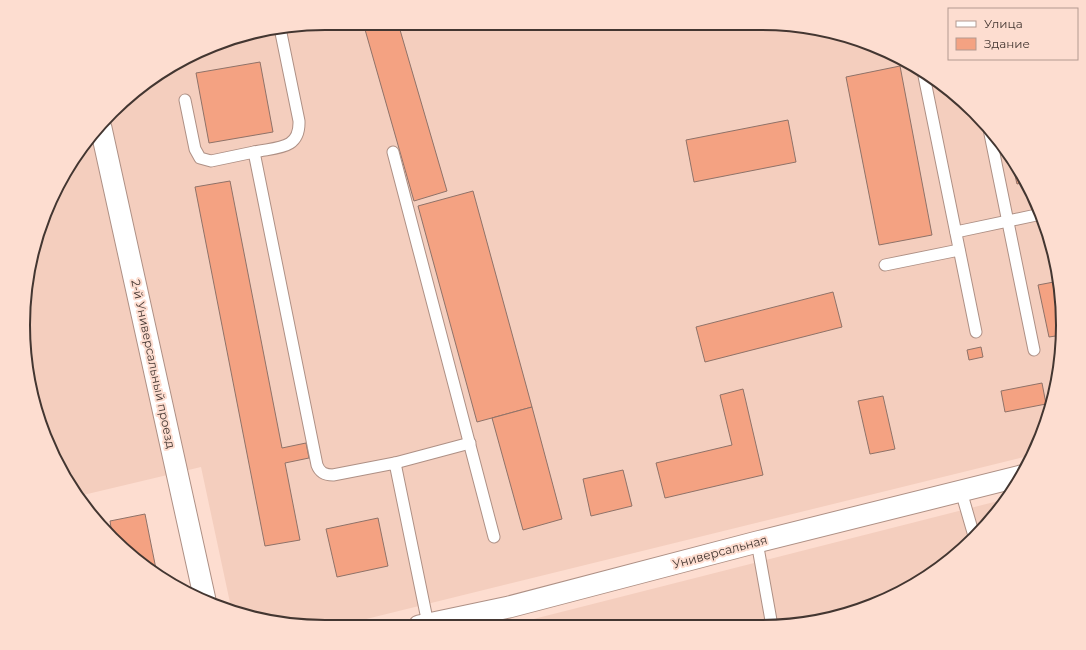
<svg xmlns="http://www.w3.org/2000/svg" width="1086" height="650" viewBox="0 0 1086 650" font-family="Montserrat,sans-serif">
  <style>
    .built { fill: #f4cebe }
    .building { fill: #f4a282; stroke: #8f7268 }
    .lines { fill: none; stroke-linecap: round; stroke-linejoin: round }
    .lane-casing { stroke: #ae9085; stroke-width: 13 }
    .street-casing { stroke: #ae9085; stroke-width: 23 }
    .lane { stroke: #fff; stroke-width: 11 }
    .street { stroke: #fff; stroke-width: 21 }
    .labels { text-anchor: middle; stroke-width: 4; stroke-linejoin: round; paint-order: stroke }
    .street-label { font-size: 12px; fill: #433631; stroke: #fdddd0 }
    .rim { fill: none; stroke: #433631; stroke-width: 2 }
  </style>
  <rect width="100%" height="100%" fill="#fdddd0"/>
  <g class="built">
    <path d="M325 23 781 24 858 39 929 74 975 112 1012 157 1040 210 1057 266 1063 325 1057 384 1040 441 1032 455 338 626H305L232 612 201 467 79 496 39 422 23 325 39 228 74 157 141 85 228 39Z"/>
    <path d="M1006 499 960 552 912 587 839 617 781 626H506Z"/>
  </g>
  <g class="building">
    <path d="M373 23H398L447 191 414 201 364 26Z"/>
    <path d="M260 62 273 132 209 143 196 73Z"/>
    <path d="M900 66 932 235 879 245 846 77Z"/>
    <path d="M788 120 796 162 694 182 686 140Z"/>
    <path d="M1010 154 1012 157 1025 182 1017 184Z"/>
    <path d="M230 181 282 448 306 443 309 458 285 463 300 540 265 546 195 187Z"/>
    <path d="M473 191 532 407 477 422 418 206Z"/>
    <path d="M1059 281 1063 325 1062 335 1049 337 1038 285Z"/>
    <path d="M833 292 842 327 705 362 696 327Z"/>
    <path d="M981 347 983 357 969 360 967 350Z"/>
    <path d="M1042 383 1046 404 1005 412 1001 391Z"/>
    <path d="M743 389 763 475 665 498 656 463 732 445 720 395Z"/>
    <path d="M883 396 895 449 870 454 858 401Z"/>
    <path d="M532 407 562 519 523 530 492 418Z"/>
    <path d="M623 470 632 506 591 516 583 479Z"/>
    <path d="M145 514 157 574H155L112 534 110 521Z"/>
    <path d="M378 518 388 566 337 577 326 529Z"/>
    <path d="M857 608V609L839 617 831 618 830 613Z"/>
  </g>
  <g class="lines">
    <g class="lane-casing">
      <g id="lane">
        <path d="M923 71 976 332"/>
        <path d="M185 100 195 149 200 158 211 161 254 152 317 465C320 473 325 475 333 475L395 463 428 624"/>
        <path d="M989 129 1034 350"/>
        <path d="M254 152C277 147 300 150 299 121L281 33"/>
        <path d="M393 152 494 537"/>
        <path d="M956 232 1041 214"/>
        <path d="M885 265 959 250"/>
        <path d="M395 463 470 443"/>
        <path d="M961 491 974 536"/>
        <path d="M757 542 772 626"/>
        <path d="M483 626 500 613"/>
      </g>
    </g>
    <g class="street-casing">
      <g id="street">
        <path d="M101 128 205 600"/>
        <path d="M419 626 509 607 757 542 1021 476"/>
      </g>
    </g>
    <use href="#lane" class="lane"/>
    <use href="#street" class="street"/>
  </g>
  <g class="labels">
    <g class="street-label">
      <text transform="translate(153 364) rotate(78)" y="4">2-й Универсальный проезд</text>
      <text transform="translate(720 552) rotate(-15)" y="4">Универсальная</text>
    </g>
  </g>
  <path d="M0 0H1086V650H0ZM325 30H761A295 295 0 0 1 1056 325V325A295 295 0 0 1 761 620H325A295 295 0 0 1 30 325V325A295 295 0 0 1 325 30Z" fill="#fdddd0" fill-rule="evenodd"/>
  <path class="rim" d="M325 30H761A295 295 0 0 1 1056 325V325A295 295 0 0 1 761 620H325A295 295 0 0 1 30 325V325A295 295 0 0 1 325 30Z"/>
  <rect x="948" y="8" width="130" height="52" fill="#fdddd0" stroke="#b39a90"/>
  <rect x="956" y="21" width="20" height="6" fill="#ffffff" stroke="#b39a90"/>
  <text x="984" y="28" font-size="12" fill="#433631">Улица</text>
  <rect x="956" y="38" width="20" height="12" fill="#f4a282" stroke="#b39a90"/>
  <text x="984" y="48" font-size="12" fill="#433631">Здание</text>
</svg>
